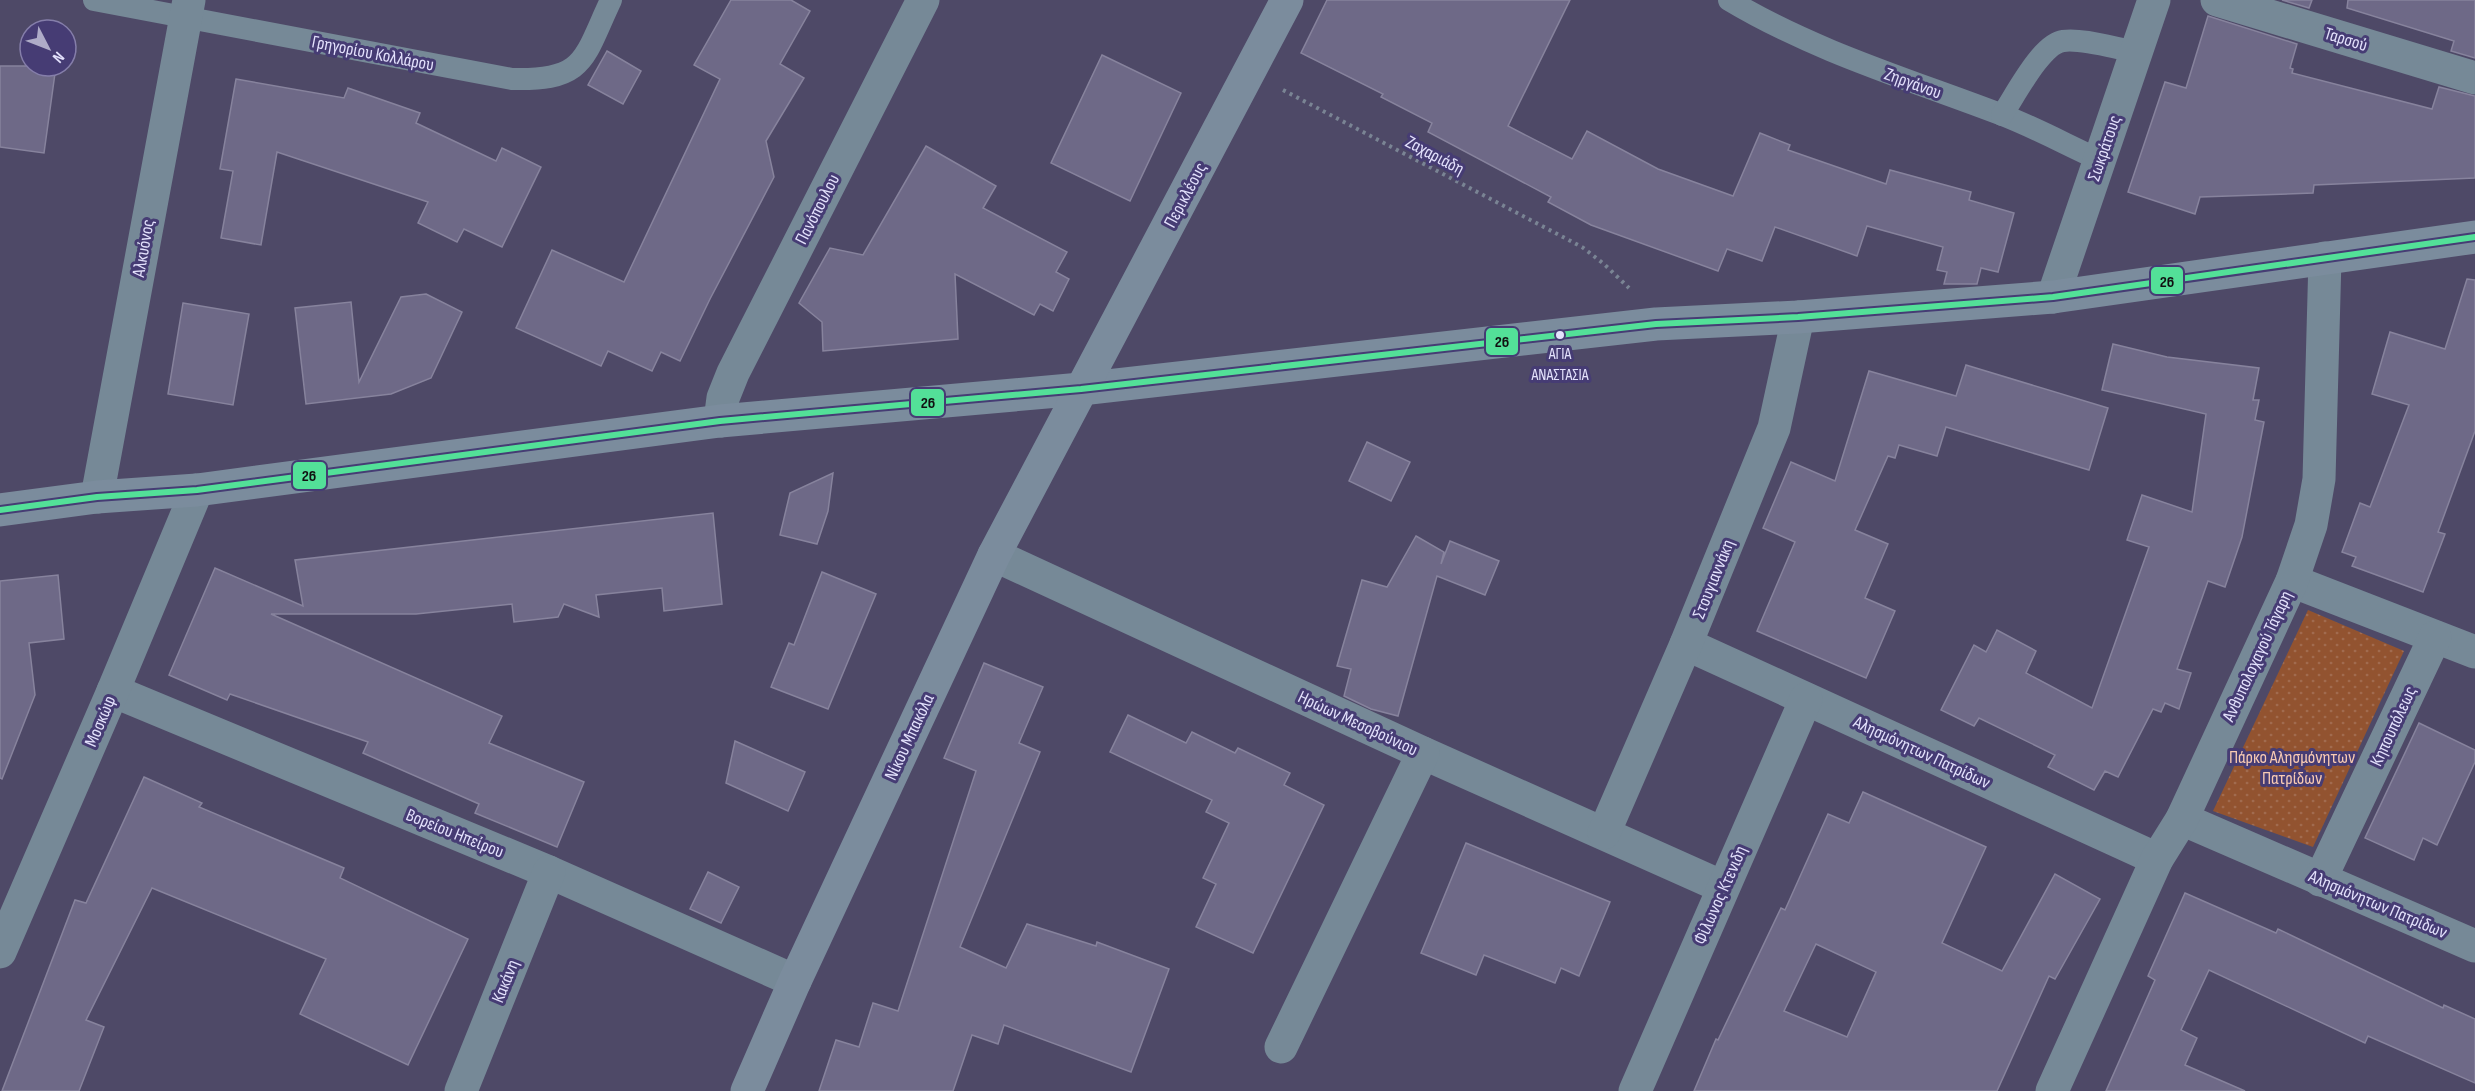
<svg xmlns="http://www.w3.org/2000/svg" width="2475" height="1091" viewBox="0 0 2475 1091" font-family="'Sofia Sans Condensed',sans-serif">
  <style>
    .park { fill: url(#park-dots) }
    .building { fill: #6e6987; stroke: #87839d; stroke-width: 1.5; fill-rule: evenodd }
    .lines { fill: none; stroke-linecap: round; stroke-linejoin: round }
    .path { stroke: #7a8494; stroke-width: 4; stroke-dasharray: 3 4.5; stroke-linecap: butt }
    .lane { stroke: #768997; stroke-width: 22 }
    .street { stroke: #768997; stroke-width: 33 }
    .secondary { stroke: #7b8c9d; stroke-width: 33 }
    .bus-1-casing { stroke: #463c74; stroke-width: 10 }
    .bus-1 { stroke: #53e098; stroke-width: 6 }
    .bus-dot { fill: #e3e1fc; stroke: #463c74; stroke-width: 2 }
    .labels { text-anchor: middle; stroke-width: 6; stroke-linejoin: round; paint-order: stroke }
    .bus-label { font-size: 16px; fill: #e3e1fc; stroke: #463c74 }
    .street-label { font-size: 18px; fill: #e3e1fc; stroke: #463c74 }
    .park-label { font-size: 18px; fill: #f9cbb3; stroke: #463c74 }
    .line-badge { stroke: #463c74; stroke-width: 2 }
    .pale-badge-label { font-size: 16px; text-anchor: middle; font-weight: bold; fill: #111 }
  </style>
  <defs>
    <pattern id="park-dots" width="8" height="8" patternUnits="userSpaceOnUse" patternTransform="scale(1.5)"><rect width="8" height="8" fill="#925330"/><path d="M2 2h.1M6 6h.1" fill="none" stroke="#a16b4f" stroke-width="1.8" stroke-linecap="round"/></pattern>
  </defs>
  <rect width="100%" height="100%" fill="#4e4967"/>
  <path class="park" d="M2308 610 2404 651 2313 847 2213 811Z"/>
  <g class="building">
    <path d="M731 0H791L810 11 780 64 804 78 766 141 774 177 710 299 680 361 661 352 652 371 608 351 601 366 516 328 552 250 624 282 720 79 694 65Z"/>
    <path d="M1327 0H1570L1508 126 1572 159 1587 131 1658 169 1733 196 1760 133 1790 145 1788 150 1886 184 1890 170 1971 192 1969 200 2014 213 1998 272 1981 268 1977 284H1944L1947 272 1937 270 1943 247 1867 226 1857 256 1775 227 1762 261 1727 249 1718 271 1591 225 1548 202 1551 197 1428 132 1432 123 1381 97 1383 94 1301 53Z"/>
    <path d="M2282 0H2312L2309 8Z"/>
    <path d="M2348 0H2475V58L2451 51 2454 41 2347 8Z"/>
    <path d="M2208 16 2297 44 2290 68 2293 69 2292 73 2432 109 2439 87 2475 96V178L2314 185 2313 193 2200 197 2195 214 2128 192 2165 82 2186 88Z"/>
    <path d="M607 51 641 71 623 104 588 85Z"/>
    <path d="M1102 55 1181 93 1130 201 1051 163Z"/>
    <path d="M0 66H56L44 153 0 147Z"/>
    <path d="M236 79 344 98 348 88 420 113 416 123 496 161 502 148 541 167 502 247 464 229 457 242 418 223 428 202 277 152 261 245 221 238 233 171 220 169Z"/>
    <path d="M926 146 996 186 983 208 1067 252 1056 272 1069 279 1053 311 1040 304 1034 315 955 274 958 339 823 351 822 322 799 303 830 248 863 255Z"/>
    <path d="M2467 279 2475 280V431L2438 532 2445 534 2423 592 2352 566 2356 557 2342 552 2360 503 2370 507 2409 405 2372 394 2390 332 2445 349Z"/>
    <path d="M426 294 462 312 431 378 391 394 306 404 295 308 351 302 359 382 401 297Z"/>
    <path d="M183 303 249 314 233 405 168 394Z"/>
    <path d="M2113 344 2167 357 2259 368 2253 400H2259L2255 420 2264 422 2242 537 2225 587 2208 581 2177 669 2191 673 2179 709 2165 703 2161 712 2153 709 2118 777 2105 771 2094 790 2048 767 2055 755 1979 718 1974 726 1941 710 1974 645 1986 652 1997 630 2036 651 2026 673 2092 708 2149 547 2127 540 2142 495 2192 512 2206 414 2102 390Z"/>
    <path d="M1966 365 2108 408 2089 470 1946 427 1937 456 1899 445 1895 458 1888 456 1855 530 1888 544 1865 598 1895 611 1866 678 1757 631 1795 542 1763 528 1791 462 1835 481 1869 371 1956 396Z"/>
    <path d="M1367 442 1410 462 1391 501 1349 481Z"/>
    <path d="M833 473 828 511 817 544 780 535 790 493Z"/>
    <path d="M713 513 722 604 664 611 662 588 596 595 599 617 564 604 558 617 514 622 512 604 416 614H271L502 716 489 743 584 782 557 847 475 813 479 804 363 753 368 742 230 694 227 700 169 675 215 568 303 606 295 560Z"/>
    <path d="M1416 536 1444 552 1441 564 1450 541 1499 561 1485 595 1437 576 1398 716 1371 709 1344 696 1351 669 1337 666 1362 580 1387 587Z"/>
    <path d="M822 572 876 594 828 709 771 687 789 643 794 645Z"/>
    <path d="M58 575 64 639 29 643 35 695 2 779 0 778V581Z"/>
    <path d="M984 663 1043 687 1019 743 1040 752 960 947 1006 968 1027 924 1096 946 1097 942 1169 969 1131 1072 1004 1025 998 1044 972 1035 953 1091H819L836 1040 859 1047 873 1003 898 1011 976 771 944 758Z"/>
    <path d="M1128 715 1186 743 1192 732 1235 753 1238 748 1290 773 1284 785 1324 805 1253 953 1196 927 1216 884 1203 878 1229 823 1206 812 1212 800 1110 752Z"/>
    <path d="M2419 723 2475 750V762L2437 845 2423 838 2414 860 2365 838Z"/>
    <path d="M735 741 805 772 788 811 726 783Z"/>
    <path d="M144 777 202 803 199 807 344 868 340 878 468 939 408 1065 300 1014 326 959 152 888 86 1020 104 1027 79 1091H2L75 900 86 903Z"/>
    <path d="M1863 792 1986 847 1942 943 2002 971 2055 874 2100 899 2055 979 2049 976 1997 1091H1694L1716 1039 1718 1040 1781 908 1785 910 1828 814 1849 823ZM1816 944 1876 972 1847 1037 1784 1011Z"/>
    <path d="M1466 843 1610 902 1579 976 1561 968 1555 983 1484 955 1476 975 1421 953Z"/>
    <path d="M708 872 739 887 721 923 690 909Z"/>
    <path d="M2185 893 2276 933 2278 929 2443 1008 2444 1005 2475 1019V1083L2368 1036 2365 1043 2209 970 2181 1030 2197 1038 2185 1065 2245 1091H2106L2155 980 2148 976Z"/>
  </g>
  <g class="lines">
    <path class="path" d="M1283 90 1582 247 1604 264 1629 288"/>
    <g class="lane">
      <path d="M94 0 512 79C586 81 583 59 611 0"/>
      <path d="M1729 0C1814 51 1908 79 2000 114 2034 127 2067 145 2100 160"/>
      <path d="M2002 115C2015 96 2041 44 2063 41 2083 38 2117 49 2137 52"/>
    </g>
    <g class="street">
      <path d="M2217 0 2475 78"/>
      <path d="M2053 297 2154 0"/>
      <path d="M720 421 723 398 733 373 923 0"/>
      <path d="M97 497 189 0"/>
      <path d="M994 555 1423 753 1723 887"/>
      <path d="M2292 581 2475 652"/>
      <path d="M1686 644 2157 859"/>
      <path d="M113 691 549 872 795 981"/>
      <path d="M2182 819 2475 946"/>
      <path d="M1604 833 1686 644 1774 428 1798 317"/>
      <path d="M2320 880 2435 637"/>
      <path d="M0 952 113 691 197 490"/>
      <path d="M1281 1047 1423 753"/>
      <path d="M461 1091 549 872"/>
      <path d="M1635 1091 1806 699"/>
      <path d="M2052 1091 2157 859 2182 819 2292 581 2311 525 2319 479 2325 258"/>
    </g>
    <g class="secondary">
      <path d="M0 510 97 497 197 490 720 421 1081 389 1656 324 1798 317 2053 297 2475 237"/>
      <path d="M747 1091 795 981 994 555 1287 0"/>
    </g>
    <g class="bus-1-casing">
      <path id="bus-1" d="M0 510 97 497 197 490 720 421 1081 389 1656 324 1798 317 2053 297 2475 237"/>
    </g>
    <use href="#bus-1" class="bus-1"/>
  </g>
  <circle class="bus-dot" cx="1560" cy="335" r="5"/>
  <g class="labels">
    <g class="bus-label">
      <text x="1560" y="359">ΑΓΙΑ<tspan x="1560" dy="21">ΑΝΑΣΤΑΣΙΑ</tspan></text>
    </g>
    <g class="street-label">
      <text transform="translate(2346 39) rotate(17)" y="6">Ταρσού</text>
      <text transform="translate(373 53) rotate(11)" y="6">Γρηγορίου Κολλάρου</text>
      <text transform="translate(1913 83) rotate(20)" y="6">Ζηργάνου</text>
      <text transform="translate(2104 148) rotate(-71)" y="6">Σωκράτους</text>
      <text transform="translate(1435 155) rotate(28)" y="6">Ζαχαριάδη</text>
      <text transform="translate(1185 195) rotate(-62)" y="6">Περικλέους</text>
      <text transform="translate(817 209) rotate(-63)" y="6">Πανόπουλου</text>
      <text transform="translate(143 248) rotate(-80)" y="6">Αλκυόνος</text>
      <text transform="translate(1713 579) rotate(-68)" y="6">Στουγιαννάκη</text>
      <text transform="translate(2257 656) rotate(-65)" y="6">Ανθυπολοχαγού Τάγαρη</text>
      <text transform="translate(100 721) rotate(-67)" y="6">Μοσκώφ</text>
      <text transform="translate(1358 723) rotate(25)" y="6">Ηρώων Μεσοβούνιου</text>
      <text transform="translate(2393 726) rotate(-65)" y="6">Κηπουπόλεως</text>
      <text transform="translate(909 737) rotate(-65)" y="6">Νίκου Μπακόλα</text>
      <text transform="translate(1922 752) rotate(25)" y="6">Αλησμόνητων Πατρίδων</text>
      <text transform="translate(455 833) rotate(22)" y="6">Βορείου Ηπείρου</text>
      <text transform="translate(1720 895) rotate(-66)" y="6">Φίλωνος Κτενιδη</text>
      <text transform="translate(2378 904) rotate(23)" y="6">Αλησμόνητων Πατρίδων</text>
      <text transform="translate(505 981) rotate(-68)" y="6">Κακάνη</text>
    </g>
    <g class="park-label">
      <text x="2292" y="763">Πάρκο Αλησμόνητων<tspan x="2292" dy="21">Πατρίδων</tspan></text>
    </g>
  </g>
  <g class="line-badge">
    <rect x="2150" y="266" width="34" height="29" rx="6" fill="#53e098"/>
    <rect x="1485" y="327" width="34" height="29" rx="6" fill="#53e098"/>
    <rect x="910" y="388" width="35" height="29" rx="6" fill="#53e098"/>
    <rect x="292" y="461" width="35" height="29" rx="6" fill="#53e098"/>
  </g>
  <g class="pale-badge-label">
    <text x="2167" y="287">26</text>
    <text x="1502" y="347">26</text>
    <text x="928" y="408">26</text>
    <text x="309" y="481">26</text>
  </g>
  <g transform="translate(48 48) rotate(132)"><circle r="28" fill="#463c74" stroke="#857eaa" stroke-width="1.5"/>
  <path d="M0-4.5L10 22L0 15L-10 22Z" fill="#afacc8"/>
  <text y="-9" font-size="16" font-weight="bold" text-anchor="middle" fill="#e3e1fc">N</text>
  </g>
</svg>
